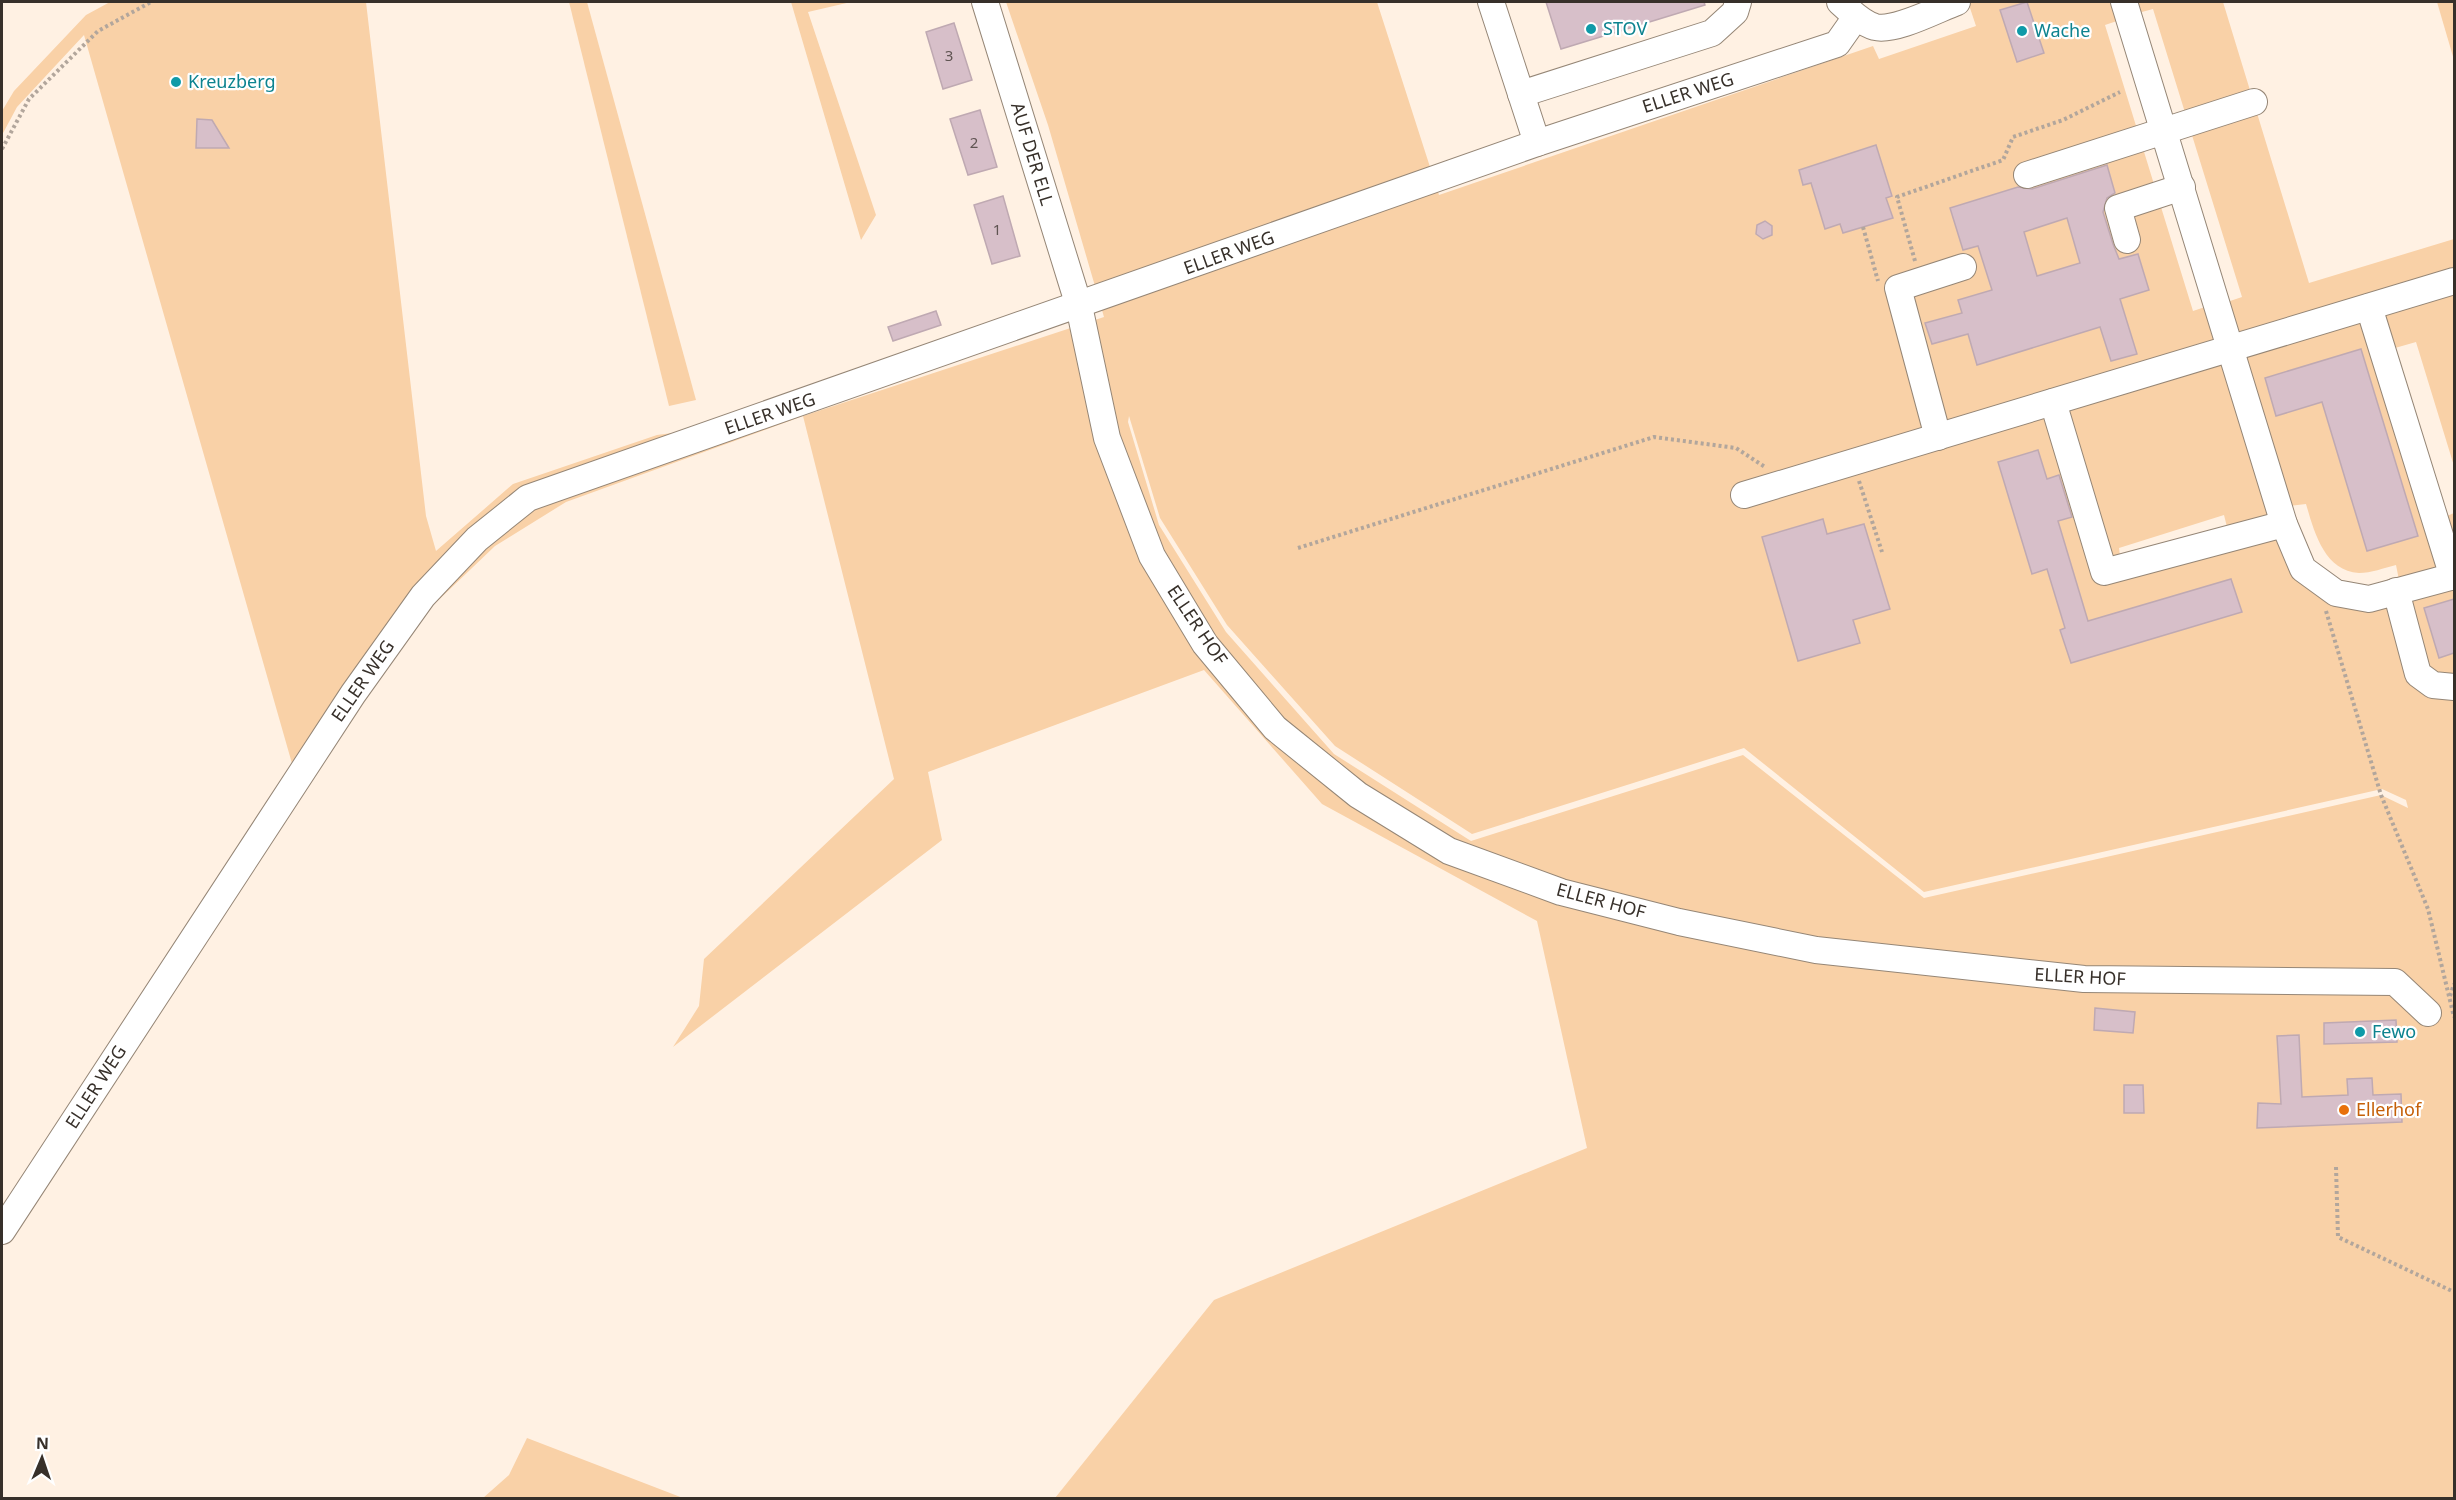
<svg xmlns="http://www.w3.org/2000/svg" width="2456" height="1500" viewBox="0 0 2456 1500" font-family="'Noto Sans',sans-serif">
  <style>
    .green { fill: #f9d1a7; fill-rule: evenodd }
    .building { fill: #d7bfc9; stroke: #bfa9b2; stroke-width: 1.5; fill-rule: evenodd }
    .lines { fill: none; stroke-linecap: round; stroke-linejoin: round }
    .minor-casing { stroke: #958676; stroke-width: 28 }
    .path { stroke: #b2a69c; stroke-width: 4; stroke-dasharray: 3 3; stroke-linecap: butt }
    .minor { stroke: #fff; stroke-width: 26 }
    .culture-dot { fill: #0f9aa8; stroke: #fff; stroke-width: 2 }
    .food-dot { fill: #e8710a; stroke: #fff; stroke-width: 2 }
    .labels { text-anchor: middle; stroke-width: 4.5; stroke-linejoin: round; paint-order: stroke }
    .number-label { font-size: 15px; fill: #5f5452 }
    .culture-label { font-size: 18px; fill: #0d838f; stroke: #fff; text-anchor: start }
    .street-label { font-size: 18px; fill: #37302a; stroke: #fff }
    .food-label { font-size: 18px; fill: #c56008; stroke: #fff; text-anchor: start }
  </style>
  <rect width="100%" height="100%" fill="#fff1e3"/>
  <g class="green">
    <path d="M110 2H366L426 516 436 551 513 484 657 435 803 416 1104 317 1048 125 1006 2H1377L1439 195 1873 46 1879 59 1976 26 1968 2H2223L2309 283 2454 239V466L2416 342 2395 348 2447 516 2454 513V1498H1055L1214 1300 1587 1148 1537 921 1322 804 1204 670 928 772 942 840 673 1047 699 1006 704 959 894 779 803 416 566 502 495 546 427 611 299 788 84 35 17 107 2 135V111L14 91 86 15ZM2153 9 2242 297 2227 302 2138 13ZM2120 20 2208 306 2193 311 2105 25ZM1129 416 1160 518 1227 625 1335 746 1472 834 1744 748 1924 892 2382 789 2406 800 2408 808 2381 795 1924 898 1743 755 1471 841 1334 754 1226 632 1159 525 1128 422ZM2306 504C2314 531 2324 571 2359 573 2371 573 2384 568 2396 565L2399 580 2369 589 2330 580 2305 555 2289 506ZM2224 515 2228 531 2120 556 2119 548Z"/>
    <path d="M569 2H587L696 400 669 406Z"/>
    <path d="M791 2H851L808 12 876 215 861 240Z"/>
    <path d="M2437 2H2454V60Z"/>
    <path d="M527 1438 683 1498H483L509 1475Z"/>
  </g>
  <g class="building">
    <path d="M1546 2H1704L1705 5 1561 49Z"/>
    <path d="M2027 2 2044 53 2017 62 2000 10Z"/>
    <path d="M954 23 972 80 943 89 926 32Z"/>
    <path d="M980 110 997 167 968 175 950 119Z"/>
    <path d="M197 119 212 120 229 148H196Z"/>
    <path d="M1876 145 1892 196 1886 198 1893 218 1843 233 1840 224 1825 229 1811 183 1803 185 1799 170Z"/>
    <path d="M2107 165 2115 193 2107 198 2103 212 2113 244 2119 259 2138 254 2149 290 2120 299 2137 354 2111 361 2100 327 1977 365 1968 334 1932 344 1925 323 1962 313 1958 300 1992 290 1978 246 1963 250 1950 208 2018 187 2032 189ZM2067 218 2080 263 2037 276 2024 232Z"/>
    <path d="M1003 196 1020 256 992 264 974 205Z"/>
    <path d="M1765 221 1772 226V235L1763 239 1756 234 1757 225Z"/>
    <path d="M936 311 941 325 893 341 888 327Z"/>
    <path d="M2361 349 2418 536 2367 551 2322 402 2276 416 2265 378Z"/>
    <path d="M2038 450 2047 479 2059 475 2072 517 2058 521 2088 621 2231 579 2242 612 2071 663 2060 630 2065 628 2047 569 2032 574 1998 462Z"/>
    <path d="M1823 519 1827 534 1864 524 1890 609 1853 620 1860 643 1798 661 1762 537Z"/>
    <path d="M2454 599V653L2439 658 2424 608Z"/>
    <path d="M2095 1008 2135 1012 2133 1033 2094 1030Z"/>
    <path d="M2396 1020 2397 1042 2324 1044V1023Z"/>
    <path d="M2299 1035 2302 1097 2348 1095 2347 1079 2372 1078 2373 1095 2401 1094 2402 1122 2257 1128 2258 1103 2281 1104 2277 1036Z"/>
    <path d="M2124 1085H2143L2144 1113H2124Z"/>
  </g>
  <g class="lines">
    <g class="minor-casing">
      <g id="minor">
        <path d="M985 2 1079 306 1107 438 1152 556 1205 644 1275 728 1358 795 1449 851 1561 892 1679 922 1816 950 2084 979 2395 982 2428 1013"/>
        <path d="M1491 2 1537 143"/>
        <path d="M1840 2C1850 11 1861 23 1875 27 1895 32 1938 9 1957 2"/>
        <path d="M2124 2 2284 524 2303 569 2336 593 2369 599 2454 576"/>
        <path d="M1521 94 1712 33 1735 12 1738 2"/>
        <path d="M2027 175 2254 102"/>
        <path d="M2127 240 2118 208 2182 187"/>
        <path d="M2369 307 2453 577"/>
        <path d="M2053 402 2104 572 2284 524"/>
        <path d="M1938 437 1898 288 1963 267"/>
        <path d="M1744 495 2454 281"/>
        <path d="M2396 591 2418 674 2433 685 2454 687"/>
        <path d="M2 1231 353 694 423 596 477 539 528 498 1537 143 1837 44 1856 17"/>
      </g>
    </g>
    <g class="path">
      <path d="M2 149 29 99 98 31 151 2"/>
      <path d="M1863 227 1878 281"/>
      <path d="M1915 261 1897 197 2003 160 2013 137 2063 120 2120 92"/>
      <path d="M1859 481 1882 552"/>
      <path d="M1298 548 1654 437 1736 448 1765 467"/>
      <path d="M2326 611 2381 795 2428 909 2454 1017"/>
      <path d="M2450 996 2454 984"/>
      <path d="M2336 1167 2338 1237 2454 1292"/>
    </g>
    <use href="#minor" class="minor"/>
  </g>
  <g class="culture-dot">
    <circle cx="1591" cy="29" r="6"/>
    <circle cx="2022" cy="31" r="6"/>
    <circle cx="176" cy="82" r="6"/>
    <circle cx="2360" cy="1032" r="6"/>
  </g>
  <circle class="food-dot" cx="2344" cy="1110" r="6"/>
  <g class="labels">
    <g class="number-label">
      <text x="949" y="61">3</text>
      <text x="974" y="148">2</text>
      <text x="997" y="235">1</text>
    </g>
    <g class="culture-label">
      <text x="1603" y="35">STOV</text>
      <text x="2034" y="37">Wache</text>
      <text x="188" y="88">Kreuzberg</text>
      <text x="2372" y="1038">Fewo</text>
    </g>
    <g class="street-label">
      <text transform="translate(1688 93) rotate(-18)" y="6">ELLER WEG</text>
      <text transform="translate(1032 154) rotate(73)" y="6">AUF DER ELL</text>
      <text transform="translate(1229 253) rotate(-20)" y="6">ELLER WEG</text>
      <text transform="translate(770 414) rotate(-19)" y="6">ELLER WEG</text>
      <text transform="translate(1197 625) rotate(56)" y="6">ELLER HOF</text>
      <text transform="translate(363 681) rotate(-55)" y="6">ELLER WEG</text>
      <text transform="translate(1601 901) rotate(15)" y="6">ELLER HOF</text>
      <text transform="translate(2080 977) rotate(3)" y="6">ELLER HOF</text>
      <text transform="translate(96 1087) rotate(-57)" y="6">ELLER WEG</text>
    </g>
    <g class="food-label">
      <text x="2356" y="1116">Ellerhof</text>
    </g>
  </g>
  <rect width="2456" height="1500" fill="none" stroke="#37302a" stroke-width="6"/>
  <g transform="translate(42 1458) rotate(2)" stroke="#ffffff" stroke-width="4.5" paint-order="stroke">
  <path d="M0-4.5L10 22L0 15L-10 22Z" fill="#37302a"/>
  <text y="-9" font-size="16" font-weight="bold" text-anchor="middle" fill="#37302a">N</text>
  </g>
</svg>
